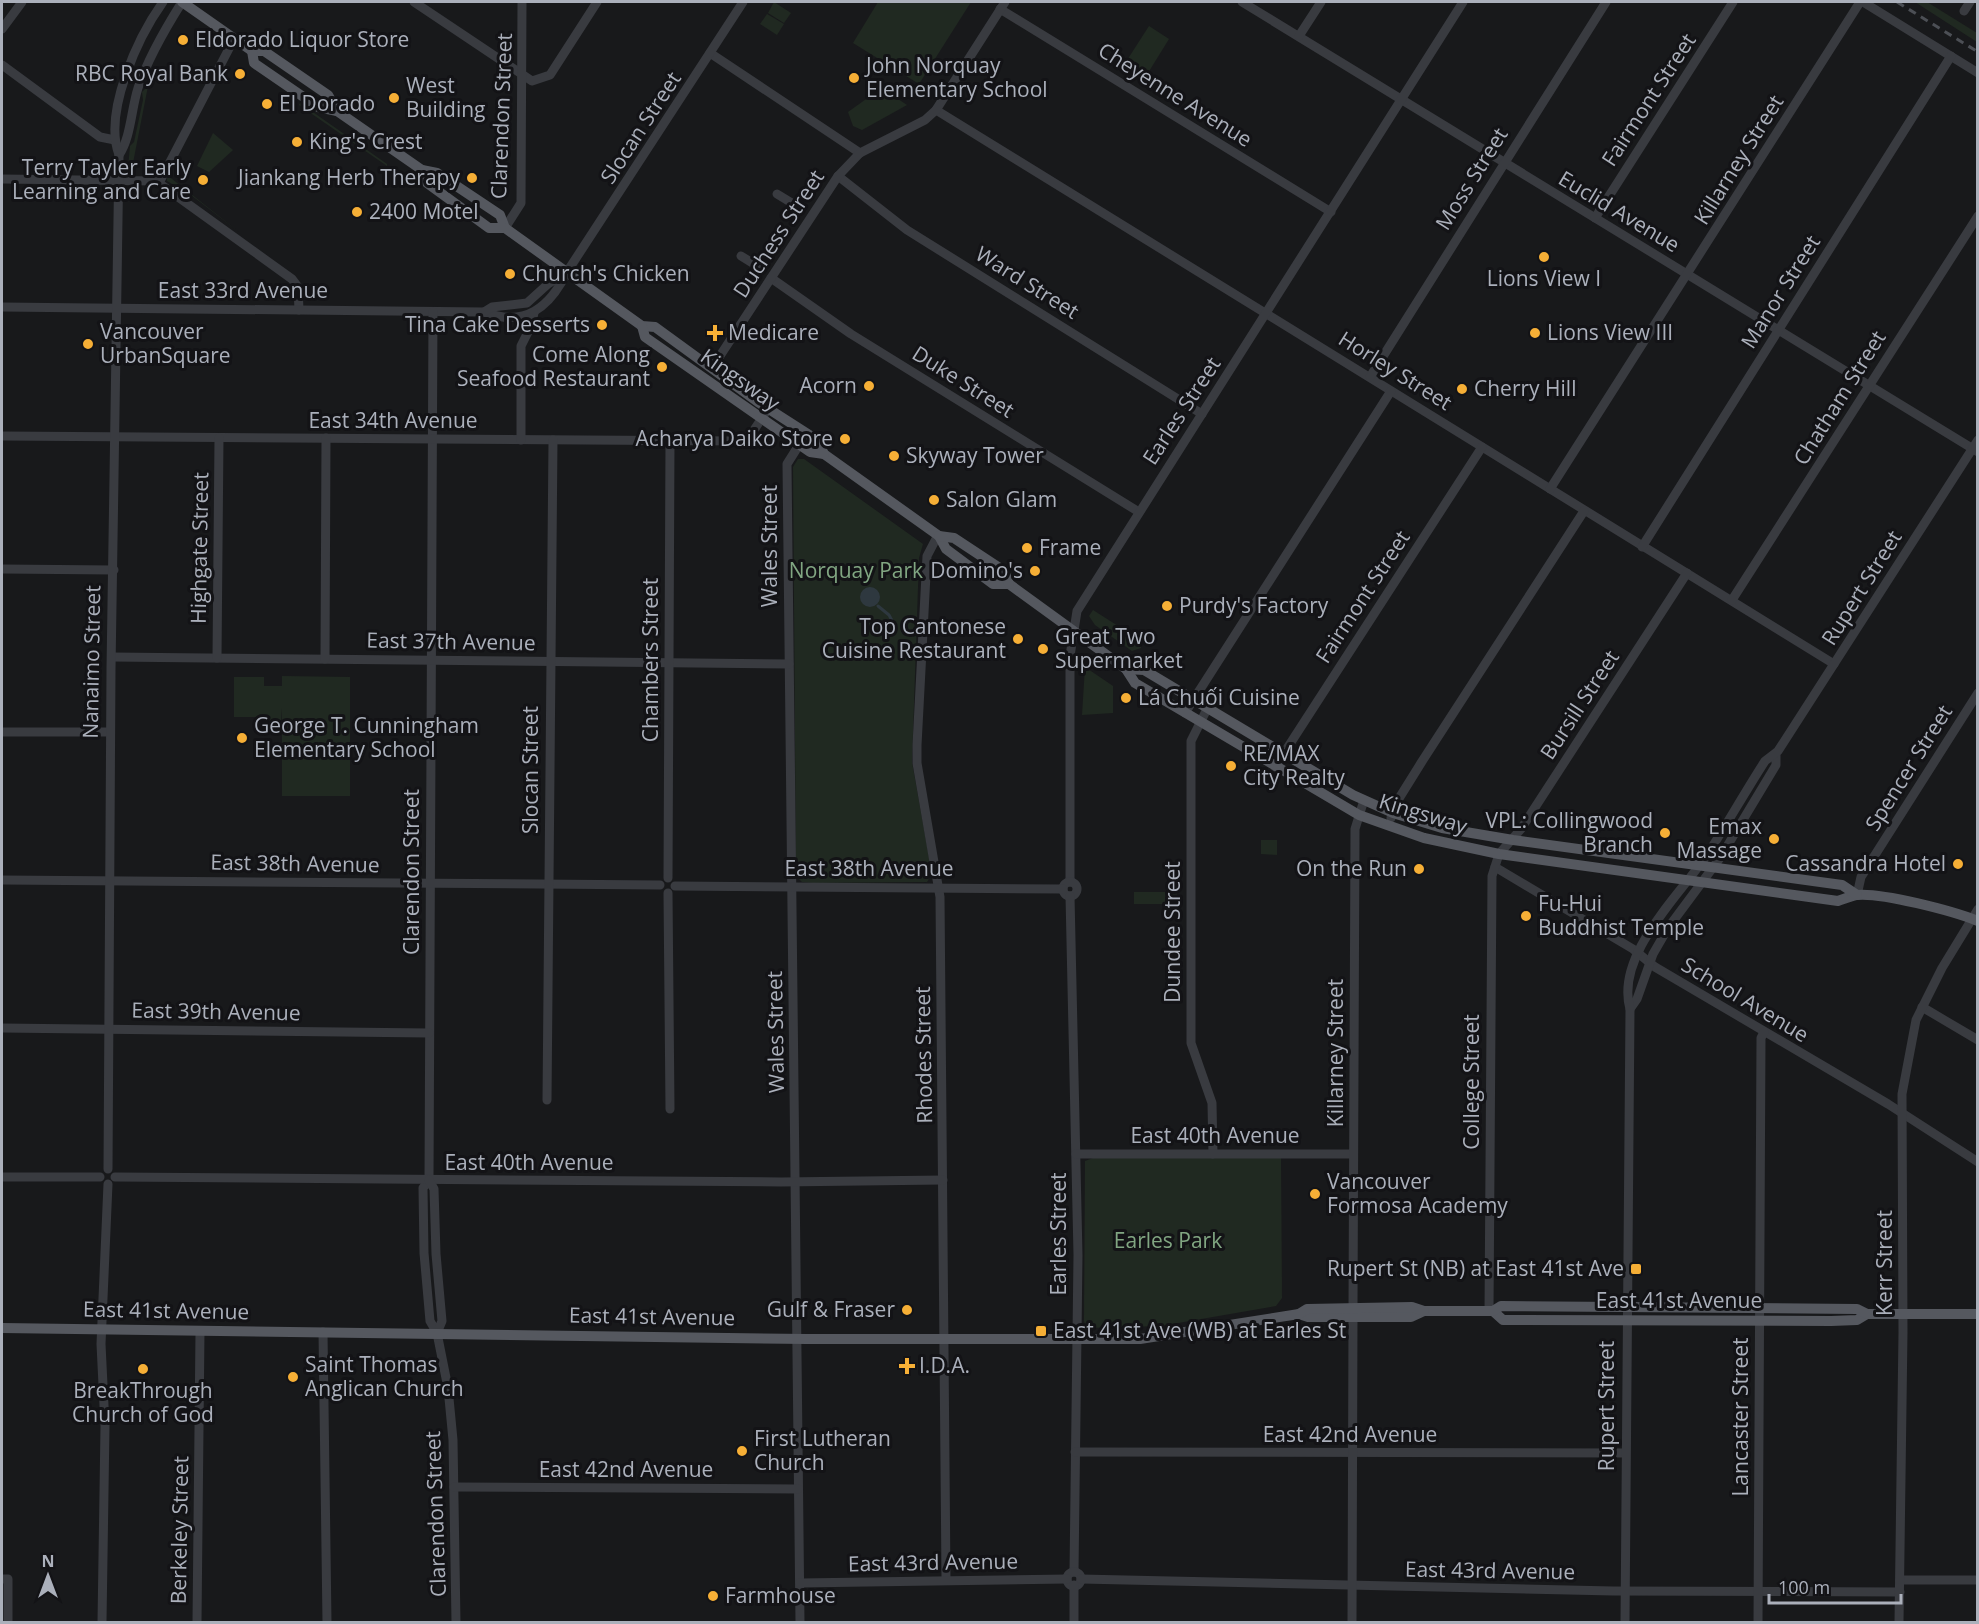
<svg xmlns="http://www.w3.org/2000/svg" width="1979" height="1624" viewBox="0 0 1979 1624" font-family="'Open Sans',sans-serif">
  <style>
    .green { fill: #202921 }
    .water { fill: #2e383f }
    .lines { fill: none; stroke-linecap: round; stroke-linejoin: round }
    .stream { stroke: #2e383f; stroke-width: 3 }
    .minor { stroke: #393b40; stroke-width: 9 }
    .major { stroke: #55585f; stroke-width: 10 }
    .rail { stroke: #4c4f55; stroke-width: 3; stroke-dasharray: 8 6; stroke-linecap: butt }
    .poi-dot { fill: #f6af36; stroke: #131316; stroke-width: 2 }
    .labels { text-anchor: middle; stroke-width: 6; stroke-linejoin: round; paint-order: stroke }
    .poi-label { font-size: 21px; fill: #abb0bb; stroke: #131316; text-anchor: start }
    .street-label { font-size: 21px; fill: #abb0bb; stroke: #131316 }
    .park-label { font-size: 21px; fill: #81a682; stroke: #131316 }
  </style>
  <rect width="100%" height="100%" fill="#18191b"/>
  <g class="green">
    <path d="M774 2 791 13 784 23 768 13Z"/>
    <path d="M878 2H971L919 84 853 43Z"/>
    <path d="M1915 2H1927L1977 33V42Z"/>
    <path d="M767 14 784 24 777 35 760 24Z"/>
    <path d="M1149 26 1169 39 1143 81 1122 68Z"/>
    <path d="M148 86 132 168H128L130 146 134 142 143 100 142 92Z"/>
    <path d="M876 92 889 93 907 105 862 130 853 126 848 112Z"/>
    <path d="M300 103 387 164V166L299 105Z"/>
    <path d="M213 133 233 150 209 172 197 166Z"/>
    <path d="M167 175 239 232 191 195 167 181Z"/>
    <path d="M798 459H804L923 544 919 558 912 762 932 874 927 882 813 883 802 882 796 876 793 467Z"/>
    <path d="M1093 610 1140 640 1141 648 1132 651 1095 625 1089 616Z"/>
    <path d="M1085 667 1113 686V713L1082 715Z"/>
    <path d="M282 676 350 677V796H282V708L281 722 263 721V717H234V677H264V686H282Z"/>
    <path d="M1261 840H1277V855L1261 854Z"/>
    <rect x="1134" y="892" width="43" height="12"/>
    <path d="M1281 1157 1282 1298 1276 1306 1161 1326 1086 1328 1084 1321 1085 1161 1093 1158Z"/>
  </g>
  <circle class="water" cx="870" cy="597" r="10"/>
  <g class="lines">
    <path class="stream" d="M878 606 889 615 895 626"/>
    <g class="minor">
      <path d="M414 2 532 81 550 75 597 2"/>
      <path d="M1242 2 1978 452"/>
      <path d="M1863 2 1978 73"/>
      <path d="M1000 9 1331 212"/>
      <path d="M1964 11 1970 2"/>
      <path d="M2 29 22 2"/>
      <path d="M1299 36 1321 2"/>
      <path d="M710 53 860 153"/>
      <path d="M2 65 100 137 115 140"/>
      <path d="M936 110 1834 664"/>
      <path d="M119 155C131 137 131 110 138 88 148 58 165 29 182 2"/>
      <path d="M838 176 907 230 1202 414"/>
      <path d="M2 179 156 181 292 279 298 287 299 310"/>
      <path d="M159 183 234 39"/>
      <path d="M777 194 800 208"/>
      <path d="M1595 218 1733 2"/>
      <path d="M505 228 521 203 522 2"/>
      <path d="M741 256 762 269"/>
      <path d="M771 278 851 334 1139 512"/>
      <path d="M2 307 484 312C525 328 550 307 567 272L743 2"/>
      <path d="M433 312 429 1180 423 1188 424 1253 430 1321 437 1333 448 1388 453 1440 456 1622"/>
      <path d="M484 312 492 307 527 303 548 284 567 272"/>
      <path d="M712 368 838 176 860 153 925 120 936 110 1005 2"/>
      <path d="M1370 377 1606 2"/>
      <path d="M2 436 739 441 752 433 768 409"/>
      <path d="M521 440V346L531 326 534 313"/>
      <path d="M799 445 787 464 800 1622"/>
      <path d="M1550 489 1860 2"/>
      <path d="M938 535 927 556 917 745V763L940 897 946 1579"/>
      <path d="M1642 547 1951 56"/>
      <path d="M2 569 114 570"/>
      <path d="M1732 600 1978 216"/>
      <path d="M112 657 789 664"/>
      <path d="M217 658 219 438"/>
      <path d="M325 659 326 438"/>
      <path d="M1207 709 1191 741V1043L1212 1103 1213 1154"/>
      <path d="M1185 713 1391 391"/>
      <path d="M2 732H110"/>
      <path d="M1275 767 1482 447"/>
      <path d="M1391 818 1398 800 1421 763 1584 511"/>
      <path d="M1495 867 1633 949 1655 967 1888 1104 1978 1162"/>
      <path d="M668 878 670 441"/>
      <path d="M2 880 660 885"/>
      <path d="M1070 882V656L1077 611 1463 2"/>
      <circle cx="1070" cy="889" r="7"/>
      <path d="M675 886 1063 889"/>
      <path d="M668 893 670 1109"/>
      <path d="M1857 895 1861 877 1978 693"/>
      <path d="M1070 896 1078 1255 1074 1572"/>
      <path d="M1922 1007 1978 1040"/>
      <path d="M1630 1009 1637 999 1653 954 1668 928 1720 858 1776 765V755"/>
      <path d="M2 1028 429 1033"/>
      <path d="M547 1100 553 440"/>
      <path d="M1076 1154H1353"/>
      <path d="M108 1169 111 669 119 155C103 112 138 37 163 2"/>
      <path d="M2 1177H100"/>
      <path d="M115 1177 781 1182 943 1180"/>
      <path d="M429 1180 434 1189 436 1254 442 1321 437 1333"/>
      <path d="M1353 1307 1355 829 1364 800"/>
      <path d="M1489 1311 1492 876 1499 854 1521 829 1687 573"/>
      <path d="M323 1332 327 1622"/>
      <path d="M1075 1452 1625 1453"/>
      <path d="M454 1487 798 1489"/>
      <circle cx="1074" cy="1579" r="7"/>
      <path d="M2 1579H8V1622"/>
      <path d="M1081 1579 1613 1591 1900 1592"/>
      <path d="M1900 1580H1978"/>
      <path d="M800 1583 1067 1579"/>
      <path d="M1074 1585V1622"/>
      <path d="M102 1622 105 1426 101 1344 108 1184"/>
      <path d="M197 1622 200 1331"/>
      <path d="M1352 1622 1353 1317"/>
      <path d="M1625 1622 1630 1009C1615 955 1679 896 1707 855 1727 824 1745 792 1765 761L1778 751 1978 440"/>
      <path d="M1758 1622 1761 1038 1764 1032"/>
      <path d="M1899 1622 1903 1332 1902 1094 1916 1020 1942 968 1978 909"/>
    </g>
    <g class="major">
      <path d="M182 2 252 51H264L328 95 337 111"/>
      <path d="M252 51 254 63 318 107 337 111 422 170 437 173 500 215 505 228"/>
      <path d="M422 170 427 183 489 228H505L642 326 655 327 758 402 817 440 824 454 939 536 946 549 993 584H1009L1126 669 1135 683 1359 815 1424 838 1499 854 1838 901C1844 899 1851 896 1856 895 1881 892 1953 911 1978 921"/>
      <path d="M642 326 645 337 810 452 824 454"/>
      <path d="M939 536 954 538 1004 571 1009 584"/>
      <path d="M1126 669 1144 670 1353 795 1393 813 1442 828 1513 840 1842 885 1857 895"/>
      <path d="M1493 1311 1503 1320 1831 1321 1857 1320 1867 1314H1978"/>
      <path d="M1299 1314 1308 1317H1411L1424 1311H1493L1501 1306 1857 1309 1867 1314"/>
      <path d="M2 1328 807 1339H1140L1299 1314 1307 1309 1412 1307 1424 1311"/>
    </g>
    <path class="rail" d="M1897 2 1978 52"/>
  </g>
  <g class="poi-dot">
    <circle cx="183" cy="40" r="6"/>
    <circle cx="240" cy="74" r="6"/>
    <circle cx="854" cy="78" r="6"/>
    <circle cx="394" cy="98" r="6"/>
    <circle cx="267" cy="104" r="6"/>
    <circle cx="297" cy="142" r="6"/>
    <circle cx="472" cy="178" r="6"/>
    <circle cx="203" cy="180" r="6"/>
    <circle cx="357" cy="212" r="6"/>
    <circle cx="1544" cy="257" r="6"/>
    <circle cx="510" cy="274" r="6"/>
    <circle cx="602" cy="325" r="6"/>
    <path d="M712 324h6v6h6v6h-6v6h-6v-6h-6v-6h6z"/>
    <circle cx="1535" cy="333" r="6"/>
    <circle cx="88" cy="344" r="6"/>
    <circle cx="662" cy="367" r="6"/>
    <circle cx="869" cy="386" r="6"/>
    <circle cx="1462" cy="389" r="6"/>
    <circle cx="845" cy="439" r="6"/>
    <circle cx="894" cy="456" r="6"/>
    <circle cx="934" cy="500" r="6"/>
    <circle cx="1027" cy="548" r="6"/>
    <circle cx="1035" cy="571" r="6"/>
    <circle cx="1167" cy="606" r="6"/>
    <circle cx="1018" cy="639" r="6"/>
    <circle cx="1043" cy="649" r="6"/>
    <circle cx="1126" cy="698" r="6"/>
    <circle cx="242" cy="738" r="6"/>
    <circle cx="1231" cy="766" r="6"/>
    <circle cx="1665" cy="833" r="6"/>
    <circle cx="1774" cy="839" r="6"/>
    <circle cx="1958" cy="864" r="6"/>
    <circle cx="1419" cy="869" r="6"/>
    <circle cx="1526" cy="916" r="6"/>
    <circle cx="1315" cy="1194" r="6"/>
    <rect x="1630" y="1263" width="12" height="12" rx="3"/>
    <circle cx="907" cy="1310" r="6"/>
    <rect x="1035" y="1325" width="12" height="12" rx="3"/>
    <path d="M904 1357h6v6h6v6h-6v6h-6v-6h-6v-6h6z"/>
    <circle cx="143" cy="1369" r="6"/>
    <circle cx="293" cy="1377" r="6"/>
    <circle cx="742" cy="1451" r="6"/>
    <circle cx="713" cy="1596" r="6"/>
  </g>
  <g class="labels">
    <g class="poi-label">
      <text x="195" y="47">Eldorado Liquor Store</text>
      <text x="866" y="73">John Norquay<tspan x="866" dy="24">Elementary School</tspan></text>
      <text x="228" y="81" text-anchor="end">RBC Royal Bank</text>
      <text x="406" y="93">West<tspan x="406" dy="24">Building</tspan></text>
      <text x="279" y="111">El Dorado</text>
      <text x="309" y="149">King's Crest</text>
      <text x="191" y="175" text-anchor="end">Terry Tayler Early<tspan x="191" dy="24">Learning and Care</tspan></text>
      <text x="460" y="185" text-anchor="end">Jiankang Herb Therapy</text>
      <text x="369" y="219">2400 Motel</text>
      <text x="522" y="281">Church's Chicken</text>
      <text x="1544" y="286" text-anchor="middle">Lions View I</text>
      <text x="590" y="332" text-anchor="end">Tina Cake Desserts</text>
      <text x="100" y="339">Vancouver<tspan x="100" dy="24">UrbanSquare</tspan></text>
      <text x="728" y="340">Medicare</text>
      <text x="1547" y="340">Lions View III</text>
      <text x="650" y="362" text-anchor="end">Come Along<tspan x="650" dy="24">Seafood Restaurant</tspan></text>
      <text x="857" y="393" text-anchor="end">Acorn</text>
      <text x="1474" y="396">Cherry Hill</text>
      <text x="833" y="446" text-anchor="end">Acharya Daiko Store</text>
      <text x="906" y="463">Skyway Tower</text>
      <text x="946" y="507">Salon Glam</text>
      <text x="1039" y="555">Frame</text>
      <text x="1023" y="578" text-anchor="end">Domino's</text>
      <text x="1179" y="613">Purdy's Factory</text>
      <text x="1006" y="634" text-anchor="end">Top Cantonese<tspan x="1006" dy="24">Cuisine Restaurant</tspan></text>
      <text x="1055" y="644">Great Two<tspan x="1055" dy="24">Supermarket</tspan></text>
      <text x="1138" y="705">Lá Chuối Cuisine</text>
      <text x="254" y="733">George T. Cunningham<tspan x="254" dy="24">Elementary School</tspan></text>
      <text x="1243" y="761">RE/MAX<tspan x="1243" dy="24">City Realty</tspan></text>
      <text x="1653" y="828" text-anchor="end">VPL: Collingwood<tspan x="1653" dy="24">Branch</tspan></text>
      <text x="1762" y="834" text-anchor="end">Emax<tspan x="1762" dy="24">Massage</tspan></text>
      <text x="1946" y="871" text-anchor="end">Cassandra Hotel</text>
      <text x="1407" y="876" text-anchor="end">On the Run</text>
      <text x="1538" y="911">Fu-Hui<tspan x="1538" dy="24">Buddhist Temple</tspan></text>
      <text x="1327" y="1189">Vancouver<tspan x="1327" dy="24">Formosa Academy</tspan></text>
      <text x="1624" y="1276" text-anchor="end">Rupert St (NB) at East 41st Ave</text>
      <text x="895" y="1317" text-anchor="end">Gulf &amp; Fraser</text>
      <text x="1053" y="1338">East 41st Ave (WB) at Earles St</text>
      <text x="305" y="1372">Saint Thomas<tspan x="305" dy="24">Anglican Church</tspan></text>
      <text x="919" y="1373">I.D.A.</text>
      <text x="143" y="1398" text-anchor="middle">BreakThrough<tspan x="143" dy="24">Church of God</tspan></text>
      <text x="754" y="1446">First Lutheran<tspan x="754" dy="24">Church</tspan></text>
      <text x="725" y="1603">Farmhouse</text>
    </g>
    <g class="street-label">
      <text transform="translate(1175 95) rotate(32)" y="7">Cheyenne Avenue</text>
      <text transform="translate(1649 100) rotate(-57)" y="7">Fairmont Street</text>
      <text transform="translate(502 116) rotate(-88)" y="7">Clarendon Street</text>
      <text transform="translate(641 128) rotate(-57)" y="7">Slocan Street</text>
      <text transform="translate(1739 160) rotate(-58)" y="7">Killarney Street</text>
      <text transform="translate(1472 179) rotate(-58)" y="7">Moss Street</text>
      <text transform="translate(1619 212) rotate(31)" y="7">Euclid Avenue</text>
      <text transform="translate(779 234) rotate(-57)" y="7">Duchess Street</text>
      <text transform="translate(1027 283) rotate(32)" y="7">Ward Street</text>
      <text x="243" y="298">East 33rd Avenue</text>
      <text transform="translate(1781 292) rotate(-58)" y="7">Manor Street</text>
      <text transform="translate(1395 371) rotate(32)" y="7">Horley Street</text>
      <text transform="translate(740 380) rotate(35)" y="7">Kingsway</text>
      <text transform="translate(963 382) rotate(32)" y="7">Duke Street</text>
      <text transform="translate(1840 398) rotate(-58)" y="7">Chatham Street</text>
      <text transform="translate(1182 411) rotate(-57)" y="7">Earles Street</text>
      <text x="393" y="428">East 34th Avenue</text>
      <text transform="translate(770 546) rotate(-90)" y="7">Wales Street</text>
      <text transform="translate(200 548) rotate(-89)" y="7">Highgate Street</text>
      <text transform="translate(1862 588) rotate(-58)" y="7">Rupert Street</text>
      <text transform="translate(1363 597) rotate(-57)" y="7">Fairmont Street</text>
      <text transform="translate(451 642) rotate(1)" y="7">East 37th Avenue</text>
      <text transform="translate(651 660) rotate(-90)" y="7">Chambers Street</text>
      <text transform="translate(92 662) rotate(-89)" y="7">Nanaimo Street</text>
      <text transform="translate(1580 705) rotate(-57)" y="7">Bursill Street</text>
      <text transform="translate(1909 768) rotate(-58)" y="7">Spencer Street</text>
      <text transform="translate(531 770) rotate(-90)" y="7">Slocan Street</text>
      <text transform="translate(1423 814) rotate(17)" y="7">Kingsway</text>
      <text transform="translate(295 864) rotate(1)" y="7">East 38th Avenue</text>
      <text x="869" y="876">East 38th Avenue</text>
      <text transform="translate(412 872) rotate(-90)" y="7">Clarendon Street</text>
      <text transform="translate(1173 932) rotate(-90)" y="7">Dundee Street</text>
      <text transform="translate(1745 1000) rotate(31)" y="7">School Avenue</text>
      <text transform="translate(216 1012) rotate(1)" y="7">East 39th Avenue</text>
      <text transform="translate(776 1032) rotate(-91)" y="7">Wales Street</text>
      <text transform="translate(1336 1053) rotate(-90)" y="7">Killarney Street</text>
      <text transform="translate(924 1055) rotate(-91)" y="7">Rhodes Street</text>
      <text transform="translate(1472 1082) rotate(-90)" y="7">College Street</text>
      <text x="1215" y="1143">East 40th Avenue</text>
      <text x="529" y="1170">East 40th Avenue</text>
      <text transform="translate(1059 1234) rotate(-90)" y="7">Earles Street</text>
      <text transform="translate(1885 1263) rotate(-90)" y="7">Kerr Street</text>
      <text x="1679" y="1308">East 41st Avenue</text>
      <text transform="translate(166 1311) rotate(1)" y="7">East 41st Avenue</text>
      <text transform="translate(652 1317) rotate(1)" y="7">East 41st Avenue</text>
      <text transform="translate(1607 1406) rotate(-90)" y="7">Rupert Street</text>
      <text transform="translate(1741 1417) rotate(-90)" y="7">Lancaster Street</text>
      <text x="1350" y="1442">East 42nd Avenue</text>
      <text x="626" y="1477">East 42nd Avenue</text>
      <text transform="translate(436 1514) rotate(-92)" y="7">Clarendon Street</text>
      <text transform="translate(180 1530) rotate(-89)" y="7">Berkeley Street</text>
      <text transform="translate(933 1563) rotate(-1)" y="7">East 43rd Avenue</text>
      <text transform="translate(1490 1571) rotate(1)" y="7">East 43rd Avenue</text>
    </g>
    <g class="park-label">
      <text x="856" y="578">Norquay Park</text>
      <text x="1168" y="1248">Earles Park</text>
    </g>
  </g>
  <rect width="1979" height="1624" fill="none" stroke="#abb0bb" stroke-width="6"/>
  <g transform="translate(48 1576)" stroke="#131316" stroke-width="4.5" paint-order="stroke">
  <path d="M0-4.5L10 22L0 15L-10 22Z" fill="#abb0bb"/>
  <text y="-9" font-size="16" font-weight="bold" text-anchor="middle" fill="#abb0bb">N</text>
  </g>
  <path d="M1769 1594v9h132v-9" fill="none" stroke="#abb0bb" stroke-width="3"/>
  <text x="1778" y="1594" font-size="18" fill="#abb0bb" stroke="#131316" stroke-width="4.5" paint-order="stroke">100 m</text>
</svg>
